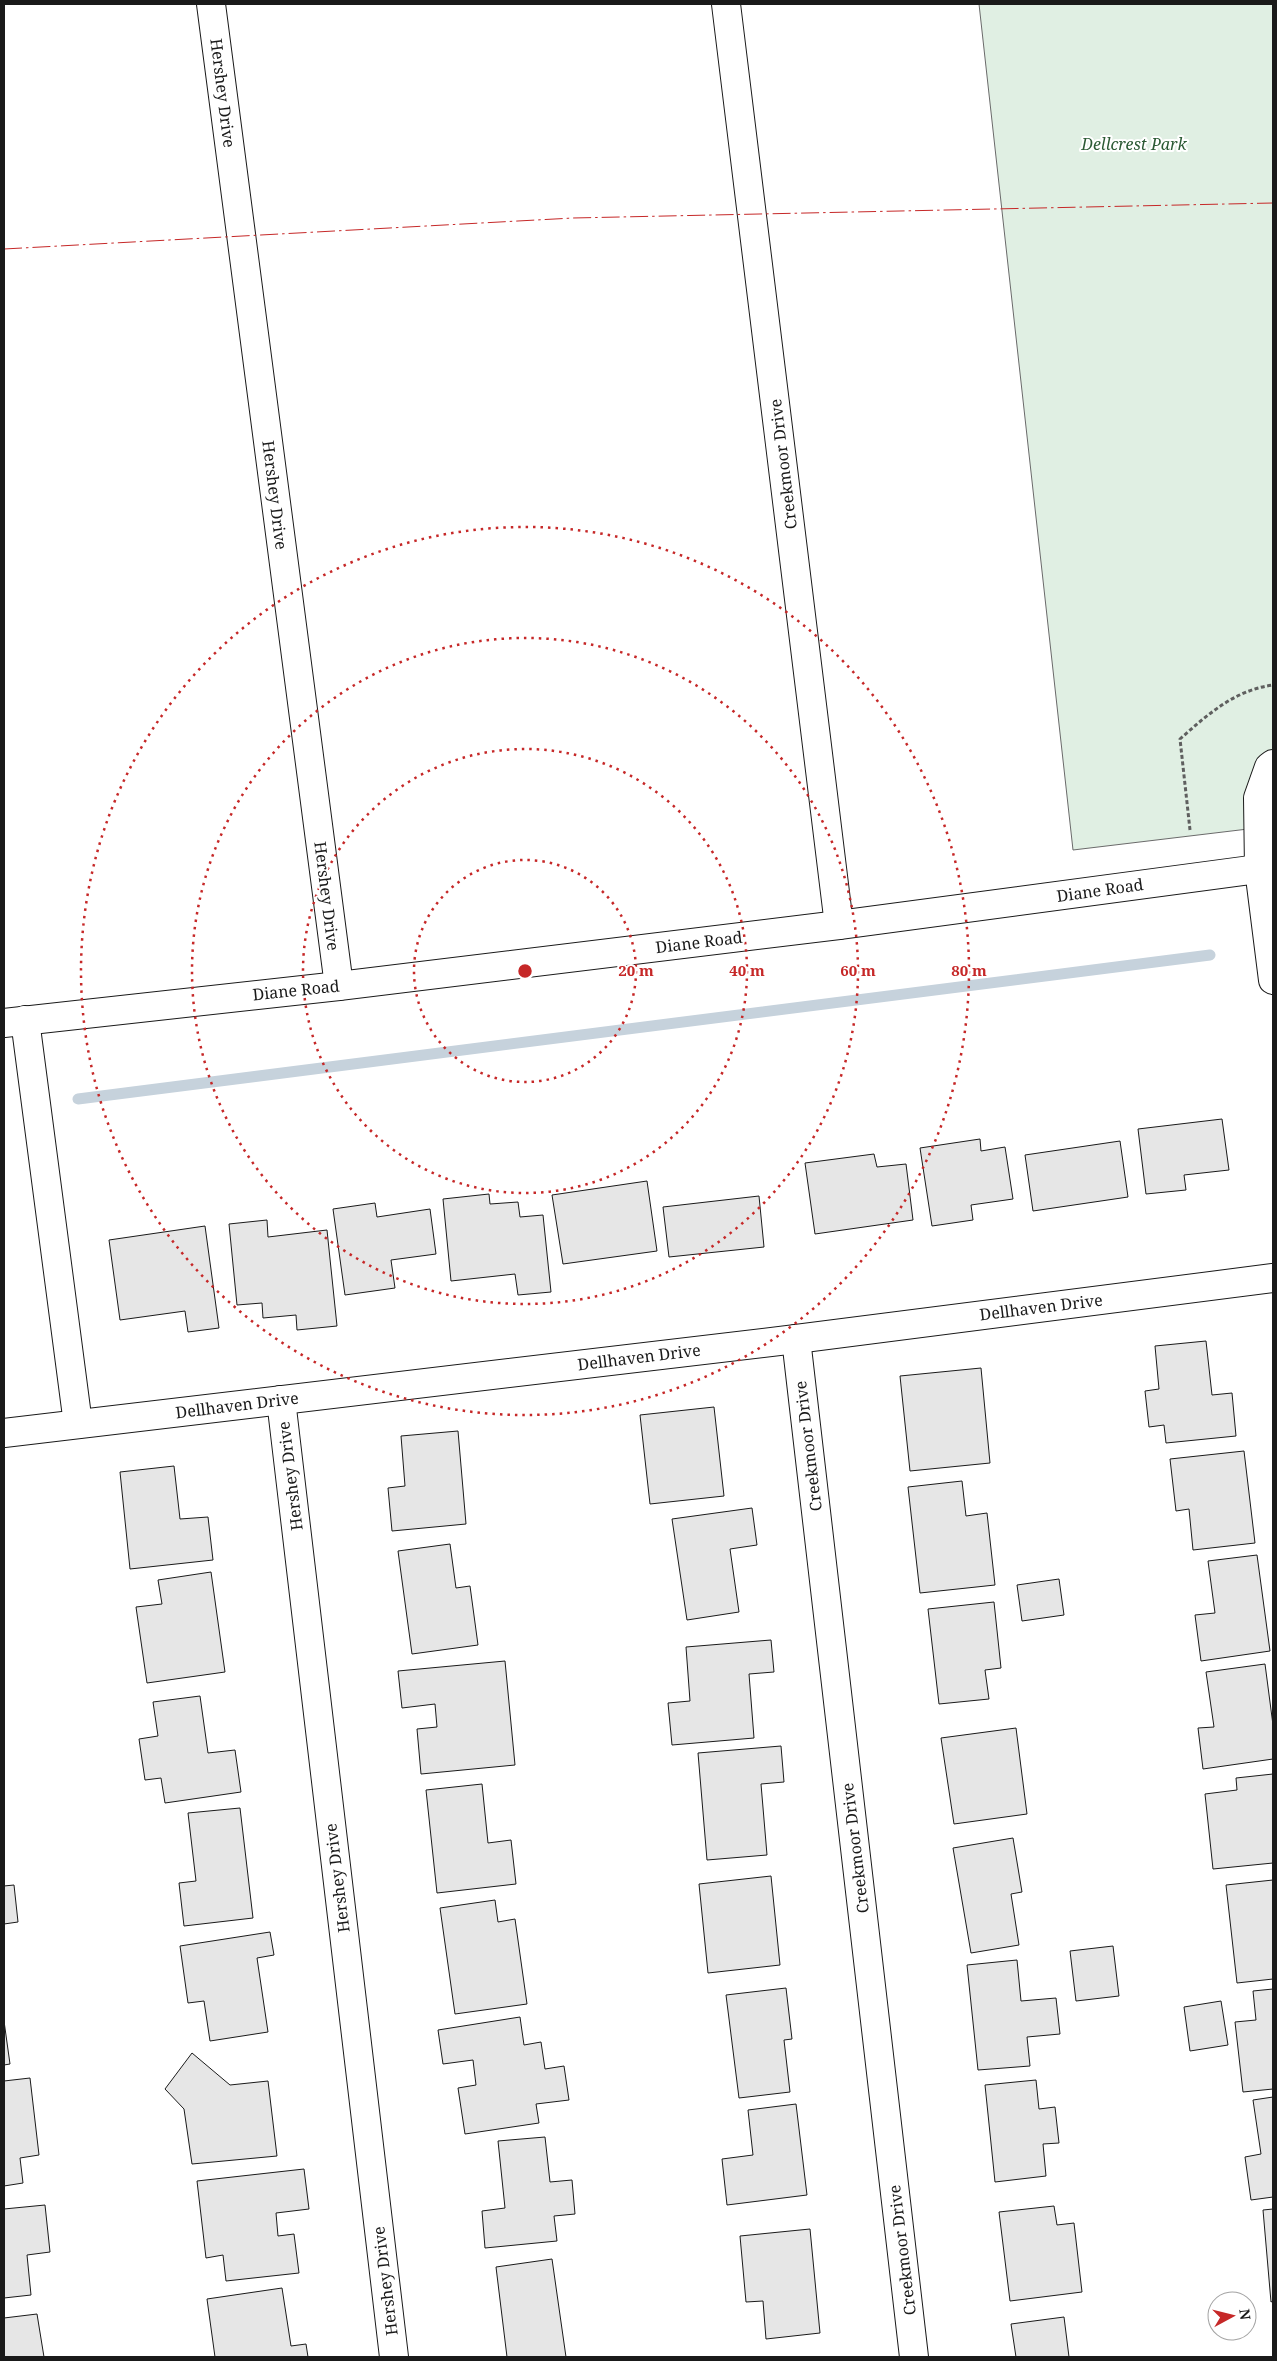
<svg xmlns="http://www.w3.org/2000/svg" width="1277" height="2361" viewBox="0 0 1277 2361" font-family="'Noto Serif',serif">
  <style>
    .green { fill: #e0efe3; stroke: #6a6a6a }
    .lines { fill: none; stroke-linecap: round; stroke-linejoin: round }
    .stream { stroke: #c6d2dc; stroke-width: 11 }
    .building { fill: #e6e6e6; stroke: #1a1a1a }
    .minor-casing { stroke: #1a1a1a; stroke-width: 30 }
    .path { stroke: #5f5f5f; stroke-width: 3; stroke-dasharray: 4 2.5; stroke-linecap: butt }
    .minor { stroke: #fff; stroke-width: 28 }
    .power { stroke: #c62828; stroke-width: 1; stroke-dasharray: 18 4 2.5 4; stroke-linecap: butt }
    .ring { fill: none; stroke: #c62828; stroke-width: 2.5; stroke-dasharray: 2.5 5 }
    .labels { text-anchor: middle; stroke-width: 4; stroke-linejoin: round; paint-order: stroke }
    .street-label { font-size: 16px; fill: #1a1a1a; stroke: #fff }
    .park-label { font-size: 16px; font-style: italic; fill: #2b5a34; stroke: #fff }
    .centre { fill: #c62828; stroke: #fff; stroke-width: 2.5 }
    .ring-label { font-size: 15px; text-anchor: middle; font-weight: bold; fill: #c62828; stroke: #fff; stroke-width: 4; stroke-linejoin: round; paint-order: stroke }
  </style>
  <rect width="100%" height="100%" fill="#fff"/>
  <path class="green" d="M979 4H1273V826L1073 850Z"/>
  <g class="lines">
    <path class="stream" d="M78 1099 1210 955"/>
  </g>
  <g class="building">
    <path d="M1222 1119 1229 1170 1184 1175 1186 1190 1146 1194 1138 1129Z"/>
    <path d="M980 1139 981 1151 1005 1147 1013 1199 971 1205 973 1220 932 1226 920 1148Z"/>
    <path d="M1120 1141 1128 1197 1033 1211 1025 1155Z"/>
    <path d="M874 1154 877 1167 906 1164 913 1220 815 1234 805 1163Z"/>
    <path d="M647 1181 657 1251 563 1264 552 1195Z"/>
    <path d="M489 1194 490 1204 518 1202 520 1217 543 1215 551 1292 518 1295 515 1274 451 1281 443 1199Z"/>
    <path d="M759 1196 764 1247 669 1257 663 1207Z"/>
    <path d="M375 1203 377 1217 430 1209 436 1254 391 1260 395 1288 345 1295 333 1209Z"/>
    <path d="M267 1220 268 1237 327 1230 337 1326 297 1330 296 1315 263 1318 262 1303 237 1305 229 1224Z"/>
    <path d="M205 1226 219 1328 188 1332 185 1311 120 1320 109 1240Z"/>
    <path d="M1206 1341 1212 1395 1232 1393 1236 1436 1166 1443 1164 1425 1149 1427 1145 1391 1159 1389 1155 1346Z"/>
    <path d="M981 1368 990 1463 910 1471 900 1376Z"/>
    <path d="M714 1407 724 1496 650 1504 640 1415Z"/>
    <path d="M458 1431 466 1524 392 1531 388 1488 405 1486 401 1436Z"/>
    <path d="M1244 1451 1255 1543 1193 1550 1189 1509 1176 1511 1170 1459Z"/>
    <path d="M174 1466 180 1519 208 1517 213 1560 130 1569 120 1472Z"/>
    <path d="M962 1481 966 1516 987 1513 995 1585 920 1593 908 1487Z"/>
    <path d="M752 1508 757 1545 730 1549 739 1612 687 1620 672 1519Z"/>
    <path d="M450 1544 456 1588 470 1586 478 1645 412 1654 398 1551Z"/>
    <path d="M1257 1555 1270 1651 1201 1661 1195 1615 1215 1613 1208 1561Z"/>
    <path d="M211 1572 225 1672 147 1683 136 1607 162 1604 158 1580Z"/>
    <path d="M1059 1579 1064 1615 1022 1621 1017 1585Z"/>
    <path d="M994 1602 1001 1668 985 1670 989 1699 939 1704 928 1609Z"/>
    <path d="M771 1640 774 1672 749 1674 754 1738 672 1745 668 1703 690 1701 686 1647Z"/>
    <path d="M505 1661 515 1765 421 1774 417 1729 437 1727 435 1704 402 1708 398 1671Z"/>
    <path d="M1265 1664 1273 1725V1759L1203 1769 1198 1728 1214 1727 1206 1672Z"/>
    <path d="M200 1696 208 1753 235 1750 241 1792 165 1803 161 1778 145 1780 139 1739 158 1736 153 1702Z"/>
    <path d="M1016 1728 1027 1814 954 1824 941 1738Z"/>
    <path d="M781 1746 784 1782 761 1784 767 1855 707 1860 698 1753Z"/>
    <path d="M1273 1774V1863L1213 1869 1205 1794 1237 1790 1236 1778Z"/>
    <path d="M482 1784 488 1843 511 1840 516 1884 437 1893 426 1790Z"/>
    <path d="M240 1808 253 1918 184 1926 179 1883 196 1881 188 1813Z"/>
    <path d="M1013 1838 1022 1892 1011 1894 1019 1945 971 1953 953 1848Z"/>
    <path d="M771 1876 780 1965 708 1973 699 1884Z"/>
    <path d="M1273 1880V1979L1237 1983 1226 1885Z"/>
    <path d="M14 1885 18 1922 4 1924V1886Z"/>
    <path d="M495 1900 498 1922 515 1919 527 2004 455 2014 440 1908Z"/>
    <path d="M270 1932 274 1955 257 1958 268 2032 210 2041 204 2001 188 2003 180 1946Z"/>
    <path d="M1113 1946 1119 1996 1076 2001 1070 1951Z"/>
    <path d="M1017 1960 1021 2001 1056 1998 1060 2034 1027 2037 1030 2066 978 2070 967 1965Z"/>
    <path d="M786 1988 792 2039 784 2040 790 2092 739 2098 726 1995Z"/>
    <path d="M1273 1989V2089L1243 2092 1235 2022 1256 2020 1253 1991Z"/>
    <path d="M1221 2001 1228 2045 1190 2051 1184 2007Z"/>
    <path d="M520 2017 524 2045 541 2042 545 2069 564 2066 569 2100 536 2104 539 2123 465 2134 458 2088 476 2085 473 2060 443 2064 438 2030Z"/>
    <path d="M4 2021 10 2064 4 2065Z"/>
    <path d="M192 2053 230 2085 268 2081 277 2156 192 2164 184 2109 165 2089Z"/>
    <path d="M30 2078 39 2155 20 2158 23 2183 4 2186V2081Z"/>
    <path d="M1036 2080 1039 2109 1055 2107 1059 2143 1043 2144 1046 2176 995 2182 985 2085Z"/>
    <path d="M1273 2097V2197L1251 2200 1245 2157 1261 2154 1253 2100Z"/>
    <path d="M796 2104 807 2195 727 2205 722 2159 753 2155 748 2110Z"/>
    <path d="M545 2137 550 2182 572 2180 575 2214 554 2216 557 2241 485 2248 482 2211 505 2208 498 2141Z"/>
    <path d="M304 2169 309 2209 276 2213 278 2236 294 2234 299 2273 226 2281 223 2255 206 2258 197 2181Z"/>
    <path d="M45 2205 50 2252 27 2255 31 2295 4 2298V2209Z"/>
    <path d="M1054 2206 1057 2225 1074 2223 1082 2292 1010 2301 999 2212Z"/>
    <path d="M1273 2209V2301L1271 2302 1263 2210Z"/>
    <path d="M810 2229 820 2333 766 2339 763 2301 746 2302 740 2236Z"/>
    <path d="M552 2259 566 2357H507L496 2267Z"/>
    <path d="M282 2288 291 2346 306 2344 308 2357H215L207 2299Z"/>
    <path d="M37 2314 44 2357H4V2318Z"/>
    <path d="M1064 2317 1069 2357H1016L1011 2324Z"/>
  </g>
  <g class="lines">
    <g class="minor-casing">
      <g id="minor">
        <path d="M211 4 339 986"/>
        <path d="M726 4 839 925"/>
        <path d="M1273 764 1269 767 1258 798 1259 869 1273 980"/>
        <path d="M25 1020 78 1424"/>
        <path d="M4 1023 339 986 839 925 1273 867"/>
        <path d="M796 1339 914 2357"/>
        <path d="M281 1400 394 2357"/>
        <path d="M4 1433 796 1339 1273 1278"/>
      </g>
    </g>
    <path class="path" d="M1190 830 1180 739C1208 714 1235 690 1273 685"/>
    <use href="#minor" class="minor"/>
    <path class="power" d="M4 249 573 218 1273 203"/>
  </g>
  <g class="ring">
    <circle cx="525" cy="971" r="111"/>
    <circle cx="525" cy="971" r="222"/>
    <circle cx="525" cy="971" r="333"/>
    <circle cx="525" cy="971" r="444"/>
  </g>
  <g class="labels">
    <g class="street-label">
      <text transform="translate(223 93) rotate(83)" y="6">Hershey Drive</text>
      <text transform="translate(783 464) rotate(-97)" y="6">Creekmoor Drive</text>
      <text transform="translate(275 495) rotate(83)" y="6">Hershey Drive</text>
      <text transform="translate(1100 890) rotate(-8)" y="6">Diane Road</text>
      <text transform="translate(327 896) rotate(83)" y="6">Hershey Drive</text>
      <text transform="translate(699 942) rotate(-7)" y="6">Diane Road</text>
      <text transform="translate(296 990) rotate(-6)" y="6">Diane Road</text>
      <text transform="translate(1041 1307) rotate(-7)" y="6">Dellhaven Drive</text>
      <text transform="translate(639 1357) rotate(-7)" y="6">Dellhaven Drive</text>
      <text transform="translate(237 1405) rotate(-7)" y="6">Dellhaven Drive</text>
      <text transform="translate(808 1446) rotate(-97)" y="6">Creekmoor Drive</text>
      <text transform="translate(290 1476) rotate(-97)" y="6">Hershey Drive</text>
      <text transform="translate(855 1848) rotate(-97)" y="6">Creekmoor Drive</text>
      <text transform="translate(337 1878) rotate(-97)" y="6">Hershey Drive</text>
      <text transform="translate(902 2250) rotate(-97)" y="6">Creekmoor Drive</text>
      <text transform="translate(385 2281) rotate(-97)" y="6">Hershey Drive</text>
    </g>
    <g class="park-label">
      <text x="1134" y="150">Dellcrest Park</text>
    </g>
  </g>
  <circle cx="525" cy="971" r="8" class="centre"/>
  <g class="ring-label">
    <text x="636" y="976">20 m</text>
    <text x="747" y="976">40 m</text>
    <text x="858" y="976">60 m</text>
    <text x="969" y="976">80 m</text>
  </g>
  <rect width="1277" height="2361" fill="none" stroke="#1a1a1a" stroke-width="10"/>
  <g transform="translate(1232 2316) rotate(83)"><circle r="24" fill="#ffffff" stroke="#a3a3a3"/>
  <path d="M0-4L9 19L0 12L-9 19Z" fill="#c62828"/>
  <text y="-8" font-size="14" font-weight="bold" text-anchor="middle" fill="#1a1a1a">N</text>
  </g>
</svg>
